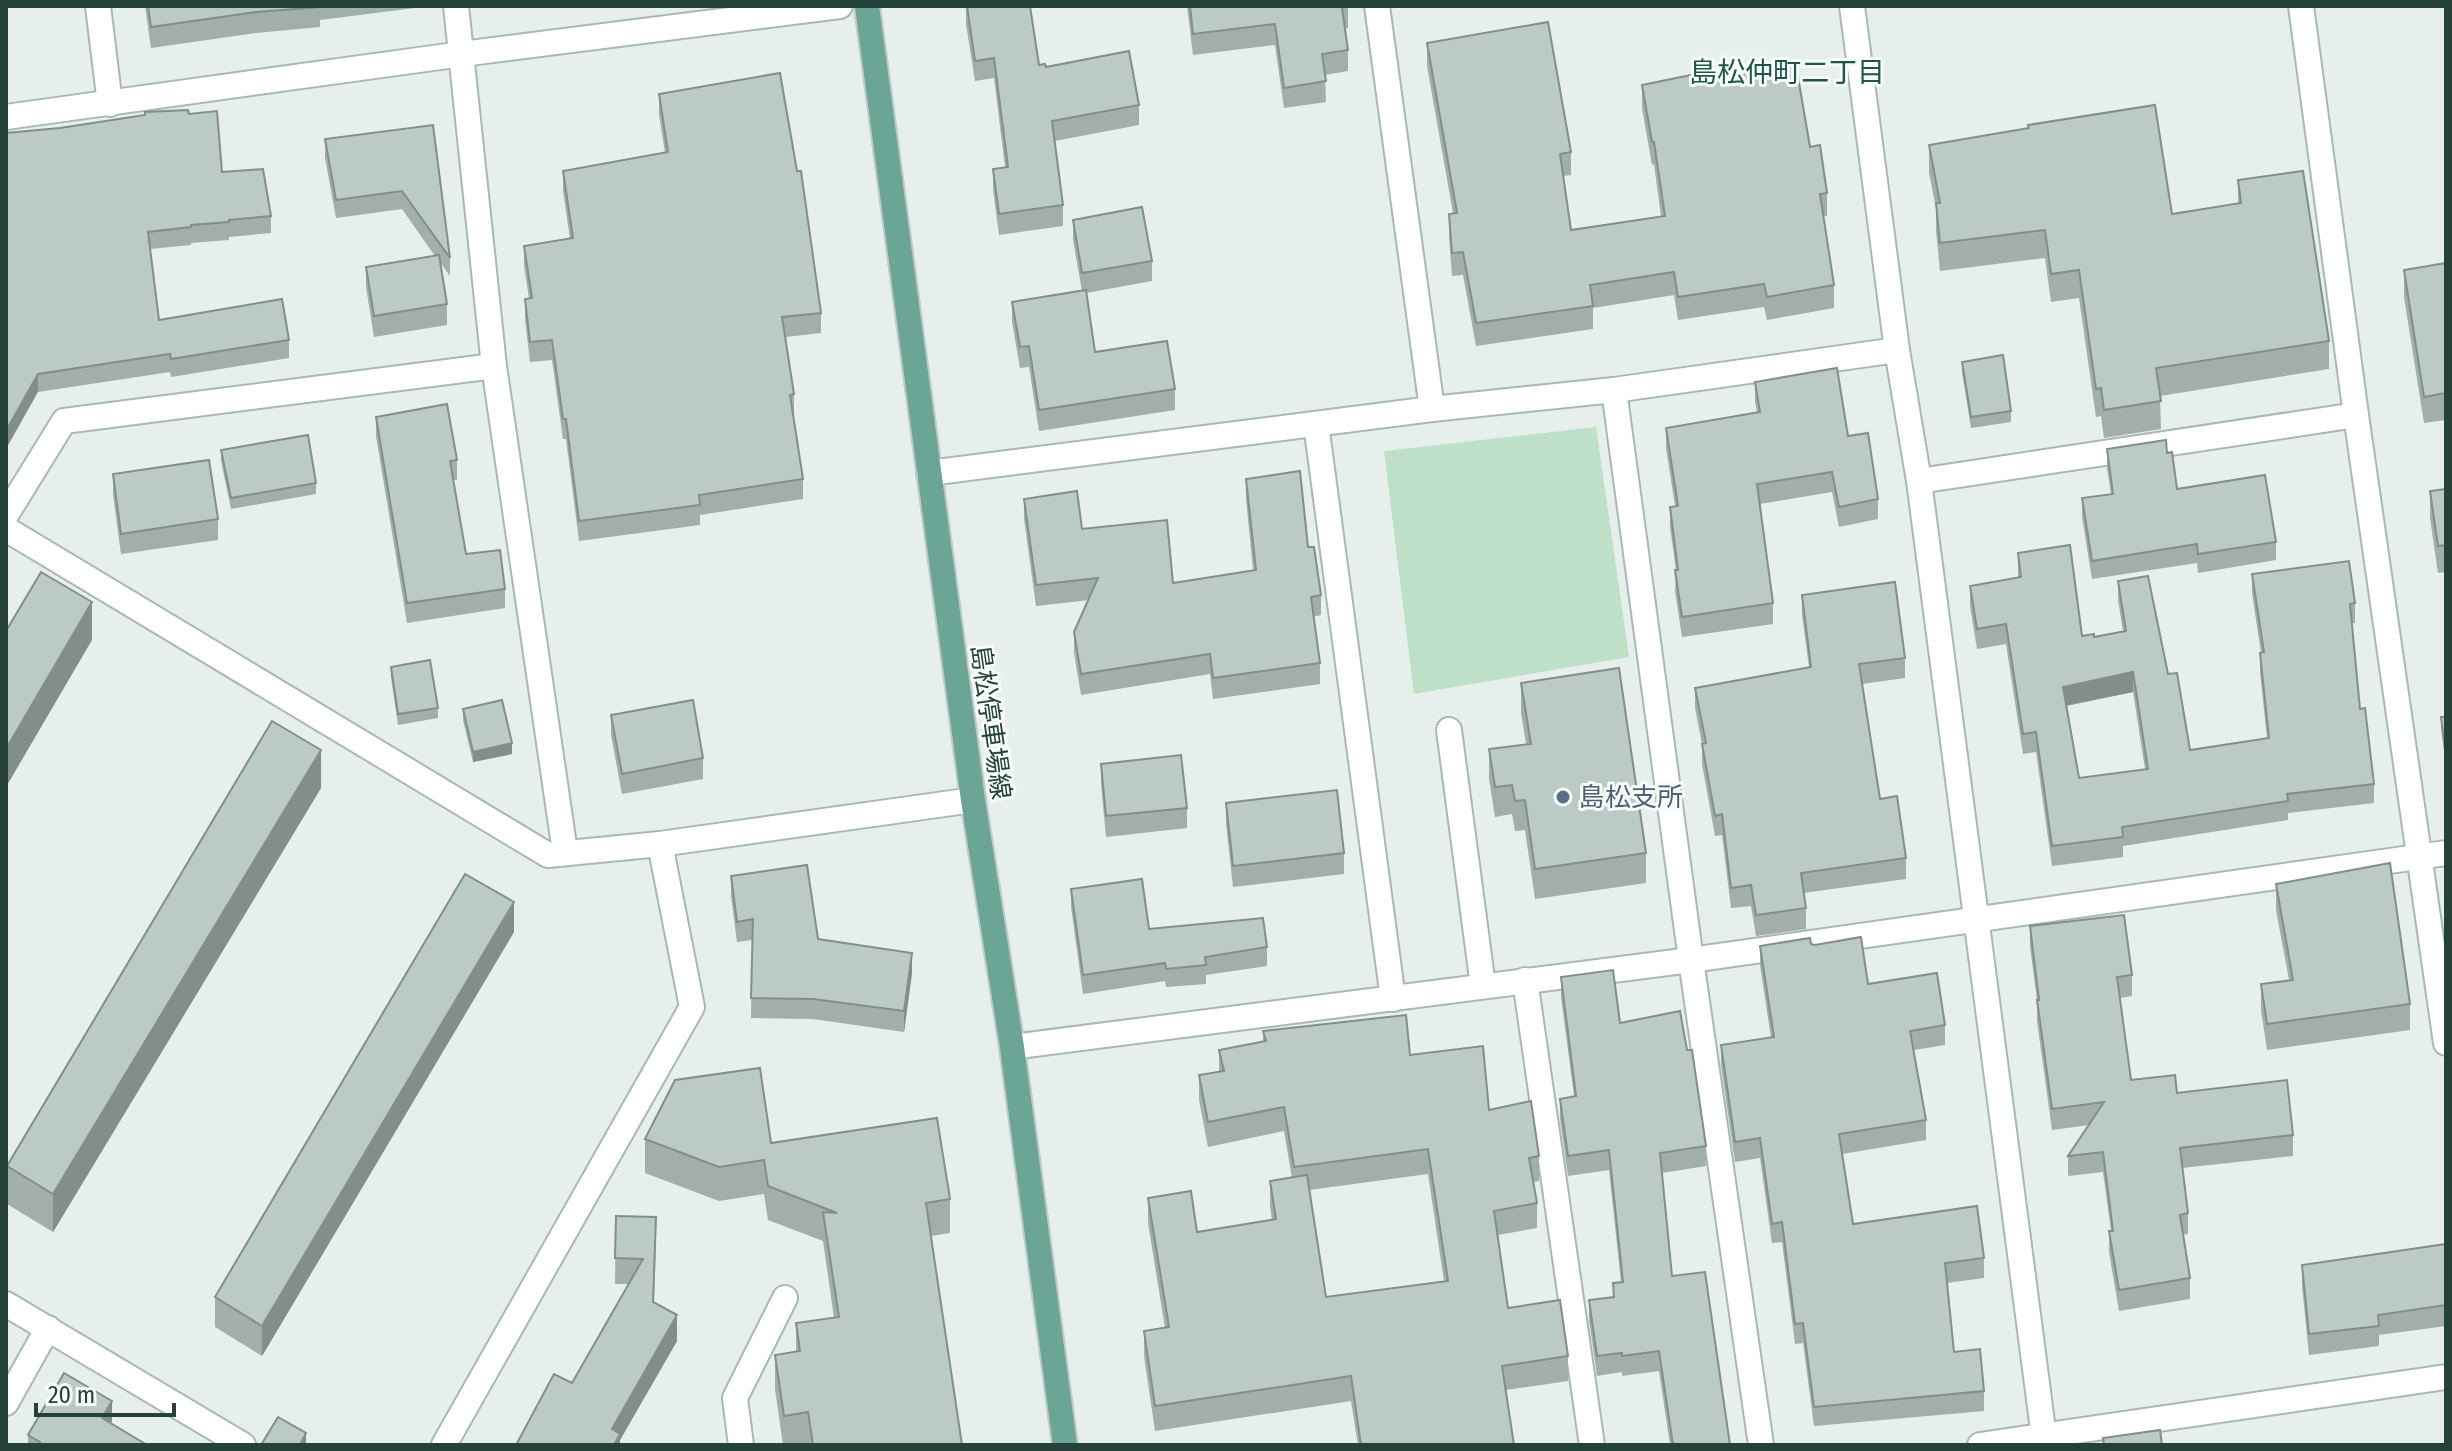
<svg xmlns="http://www.w3.org/2000/svg" width="2452" height="1451" viewBox="0 0 2452 1451" font-family="'Fira Sans Condensed','Noto Sans JP',sans-serif">
  <style>
    .green { fill: #bfe0c8 }
    .lines { fill: none; stroke-linecap: round; stroke-linejoin: round }
    .minor-casing { stroke: #a8b8b2; stroke-width: 28 }
    .major-casing { stroke: #c2cac8; stroke-width: 28 }
    .minor { stroke: #fff; stroke-width: 24 }
    .major { stroke: #6aa596; stroke-width: 24 }
    .wall { fill: #a1aea9; fill-rule: evenodd }
    .shaded-wall { fill: #838d89 }
    .building { fill: #bbcac4; stroke: #838d89; stroke-width: 2; fill-rule: evenodd }
    .service-dot { fill: #5c6f8a; stroke: #f7fbf9; stroke-width: 3 }
    .labels { text-anchor: middle; stroke-width: 6; stroke-linejoin: round; paint-order: stroke }
    .street-label { font-size: 26px; fill: #24423a; stroke: #f7fbf9 }
    .service-label { font-size: 26px; fill: #4e5e75; stroke: #f7fbf9; text-anchor: start }
    .neighbourhood-label { font-size: 28px; fill: #1f5548; stroke: #f7fbf9 }
  </style>
  <rect width="100%" height="100%" fill="#e6efeb"/>
  <path class="green" d="M1596 427 1629 657 1414 694 1384 451Z"/>
  <g class="lines">
    <g class="minor-casing">
      <g id="minor">
        <path d="M98 6 110 104"/>
        <path d="M456 6 494 366 565 852"/>
        <path d="M1377 6 1432 409"/>
        <path d="M1852 6 1897 350 1919 481 2045 1445"/>
        <path d="M2301 6 2356 415 2446 1043"/>
        <path d="M6 117 462 54 840 6"/>
        <path d="M1614 390 1691 960 1761 1445"/>
        <path d="M1316 424 1393 999"/>
        <path d="M929 473 1432 409 1614 390 1897 350"/>
        <path d="M1919 481 2356 415"/>
        <path d="M6 515 64 421 494 366"/>
        <path d="M6 529 548 855 660 844 973 800"/>
        <path d="M1449 730 1483 986"/>
        <path d="M1525 980 1592 1445"/>
        <path d="M1012 1047 1691 960 2446 853"/>
        <path d="M6 1304 243 1445"/>
        <path d="M6 1403 48 1328"/>
        <path d="M444 1445 692 1007 660 844"/>
        <path d="M741 1445 735 1398 785 1298"/>
        <path d="M1980 1445 2446 1377"/>
      </g>
    </g>
    <g class="major-casing">
      <path id="major" d="M867 6 973 800 1012 1047 1065 1445"/>
    </g>
    <use href="#minor" class="minor"/>
    <use href="#major" class="major"/>
  </g>
  <g class="wall">
    <path d="M145 6H415V8L320 20V27L256 33 151 48Z"/>
    <path d="M966 6 1039 65 1139 105V125L1055 141 1063 205V226L999 235 993 190V169L1005 167 994 78 975 81 966 24Z"/>
    <path d="M1187 6H1348V28H1345L1348 50V71L1325 75 1326 102 1284 108 1275 45 1193 55Z"/>
    <path d="M1427 43 1571 152V175L1563 176 1571 230 1661 216 1654 164 1652 165 1642 108V85L1697 81 1810 147 1827 193V216H1823L1834 285V308L1767 320 1764 307 1678 320 1674 295 1593 308V329L1476 346 1463 275 1452 276 1449 237V214L1453 213 1427 66Z"/>
    <path d="M659 94 821 313V333L786 337 794 394V414L793 415 803 479V499L700 515V525L579 541 566 439H563L552 360 530 362 525 319V299L529 298 524 266V246L570 239 563 191V171L665 153 659 114Z"/>
    <path d="M189 114 222 172 271 216V233L229 237V240L191 243V245L150 249 159 320 289 340V358L171 377 170 372 38 392 6 133Z"/>
    <path d="M433 125 450 258V276L440 262 447 304V325L374 337 366 287V267L435 256 402 209 336 218 325 158V139Z"/>
    <path d="M1929 145 2172 214 2238 204V180L2329 341V369L2160 396 2161 429 2104 438 2101 416 2096 417 2079 298 2051 302 2045 258 1940 271 1936 231V208L1929 173Z"/>
    <path d="M1073 220 1152 261V281L1086 293 1095 352 1175 389V410L1039 431 1029 367 1020 368 1012 322V302L1082 291 1073 240Z"/>
    <path d="M2446 263V420L2424 423 2404 297V270Z"/>
    <path d="M1962 362 2011 411V422L1971 428 1962 372Z"/>
    <path d="M1755 382 1848 436 1878 499V519L1839 527 1832 492 1760 504 1773 603V624L1682 637 1675 591 1676 570 1670 527V507L1675 506 1666 448V428L1757 412 1755 402Z"/>
    <path d="M376 417 457 460V480H453L466 554 505 589V608L407 623 376 436Z"/>
    <path d="M2107 449 2167 453 2177 489 2276 542V560L2198 573 2197 563 2092 579 2082 517V498L2111 494 2107 468Z"/>
    <path d="M221 450 316 483V494L231 509 221 461Z"/>
    <path d="M113 474 218 519V540L121 554 113 495Z"/>
    <path d="M1246 479 1308 547 1321 595V615L1313 617 1320 663V684L1213 699 1210 674 1081 695 1074 653V632L1089 600 1036 606 1024 519V499L1082 529 1173 583 1253 570 1246 499Z"/>
    <path d="M2446 489V572L2438 573 2430 518V491Z"/>
    <path d="M2018 553 2082 636 2094 637 2123 631 2118 600V581L2168 674 2190 750 2267 738 2260 672V653H2261L2252 593V574L2355 603V623H2352L2360 709 2374 784V803L2288 813V820L2123 846V857L2052 866 2036 752 2023 754 2006 644 1977 649 1970 606V586L2018 578ZM2133 692 2145 769 2079 778 2067 706Z"/>
    <path d="M1802 595 1905 658V678L1862 684 1880 799 1906 858V879L1803 893 1806 908V929L1756 936 1751 906 1731 908 1722 835 1715 836 1702 764V744L1695 708V688L1809 667 1802 615Z"/>
    <path d="M391 667 438 708V718L398 725 391 677Z"/>
    <path d="M1521 683 1646 853V883L1535 899 1525 830 1515 831 1512 814 1495 817 1489 779V749L1526 744 1521 713Z"/>
    <path d="M463 709 512 754 473 762 463 720Z"/>
    <path d="M611 715 703 758V779L622 794 611 735Z"/>
    <path d="M2441 717H2446V766L2441 728Z"/>
    <path d="M1101 764 1187 808V828L1106 837 1101 784Z"/>
    <path d="M321 788 53 1232 7 1204V1166Z"/>
    <path d="M1226 803 1344 853V874L1233 887 1226 824Z"/>
    <path d="M731 876 818 939 912 973 904 1032 813 1019 751 1018 752 940 737 942 731 896Z"/>
    <path d="M2276 884 2410 1004V1030L2267 1050 2261 1010V984L2289 980 2276 910Z"/>
    <path d="M1071 889 1149 929 1267 947V966L1206 975V984L1166 987 1165 981 1083 994 1071 907Z"/>
    <path d="M2030 926 2132 975V996L2120 998 2131 1080 2177 1093 2293 1135V1156L2182 1168 2188 1213V1234L2183 1235 2190 1278V1299L2119 1311 2109 1252V1231H2111L2103 1172 2068 1176V1156L2089 1125 2052 1130 2037 1021V1000L2030 947Z"/>
    <path d="M514 932 262 1356 215 1327V1297Z"/>
    <path d="M1811 944 1868 984 1945 1025V1045L1914 1050 1926 1120V1140L1842 1154 1853 1224 1984 1258V1278L1947 1283 1954 1352 1984 1391V1411L1814 1426 1803 1343 1795 1344 1782 1242 1772 1243 1760 1158 1735 1162 1721 1065V1045L1771 1038 1760 965V946Z"/>
    <path d="M1561 977 1620 1023 1706 1146V1166L1662 1173 1672 1276 1730 1445H1670L1659 1371 1622 1376V1372L1597 1376 1589 1320V1300L1613 1297V1283L1621 1282 1609 1170 1568 1176 1560 1119V1099L1574 1096 1561 997Z"/>
    <path d="M1263 1031 1410 1055 1489 1110 1539 1156V1181L1533 1182 1537 1203V1228L1498 1235 1508 1308 1568 1356V1381L1506 1390 1514 1445H1358L1351 1401 1155 1431 1144 1356V1331L1165 1328 1148 1223V1198L1197 1232 1272 1220 1270 1206V1181L1292 1178 1284 1131 1208 1147 1199 1100V1075L1219 1072V1050L1263 1042ZM1428 1174 1444 1281 1326 1297 1309 1190Z"/>
    <path d="M645 1139 771 1143 950 1199V1233L931 1236 962 1445H783L775 1389V1355L796 1352V1323L834 1318 823 1241 768 1220 764 1194 719 1201 645 1173Z"/>
    <path d="M616 1216 656 1243 654 1302 677 1341 620 1440V1445L572 1383 629 1284H615Z"/>
    <path d="M2446 1244V1326L2379 1335V1346L2309 1355 2302 1286V1265Z"/>
    <path d="M112 1421 111 1423 147 1445H28V1435Z"/>
  </g>
  <g class="shaded-wall">
    <path d="M38 374V392L6 449V431Z"/>
    <path d="M92 602V640L6 787V749Z"/>
    <path d="M2133 672V692L2063 706V687Z"/>
    <path d="M512 743V754L473 762V752Z"/>
    <path d="M321 750V788L53 1232V1194Z"/>
    <path d="M514 902V932L262 1356V1326Z"/>
    <path d="M912 953V973L904 1032V1011Z"/>
    <path d="M677 1315V1341L620 1440V1445H612V1429Z"/>
    <path d="M112 1401V1421L102 1438V1418Z"/>
    <path d="M306 1433V1445H300Z"/>
  </g>
  <g class="building">
    <path d="M148 6H320V7L256 12 151 27Z"/>
    <path d="M967 6H1030L1039 65 1045 64 1046 67 1129 51 1139 105 1052 121 1063 205 999 214 993 169 1008 167 994 58 975 61Z"/>
    <path d="M1190 6H1348V7L1342 8 1348 50 1322 54 1326 81 1284 88 1275 24 1193 34Z"/>
    <path d="M1548 22 1571 152 1560 154 1571 230 1665 216 1654 142H1652L1642 85 1696 74 1697 81 1796 65 1810 147 1820 145 1827 193 1820 194 1834 285 1767 297 1764 284 1678 297 1674 272 1590 285 1593 306 1476 323 1463 252 1452 253 1449 214 1457 213 1427 43Z"/>
    <path d="M780 73 797 171H801L821 313 782 317 794 394 790 395 803 479 699 495 700 505 579 521 566 419H563L552 340 530 342 525 299 532 298 524 246 573 238 563 171 668 152 659 94Z"/>
    <path d="M2155 105 2172 214 2241 203 2238 180 2303 171 2329 341 2156 368 2161 401 2104 410 2101 388 2096 389 2079 270 2051 274 2045 230 1940 243 1936 203H1940L1929 145 2029 128 2028 125Z"/>
    <path d="M188 110 189 114 217 111 222 172 263 169 271 216 229 220V222L191 225V227L148 232 159 320 282 299 289 340 171 359 170 354 38 374 6 431V133L60 128 145 115V112Z"/>
    <path d="M433 125 450 258 402 191 336 200 325 139Z"/>
    <path d="M1142 207 1152 261 1082 273 1073 220Z"/>
    <path d="M439 255 447 304 374 316 366 267Z"/>
    <path d="M2446 263V393L2424 397 2404 270Z"/>
    <path d="M1086 290 1095 352 1167 341 1175 389 1039 410 1029 346 1020 347 1012 302Z"/>
    <path d="M2003 355 2011 411 1971 417 1962 362Z"/>
    <path d="M1837 368 1848 436 1868 433 1878 499 1839 507 1832 472 1757 484 1773 603 1682 617 1675 570H1678L1670 507 1678 506 1666 428 1760 412 1755 382Z"/>
    <path d="M447 404 457 460 450 461 466 554 500 550 505 589 407 603 376 417Z"/>
    <path d="M308 435 316 483 231 498 221 450Z"/>
    <path d="M2166 440 2167 453 2172 452 2177 489 2265 475 2276 542 2198 554 2197 544 2092 561 2082 498 2113 494 2107 449Z"/>
    <path d="M209 460 218 519 121 534 113 474Z"/>
    <path d="M1300 471 1308 547H1314L1321 595 1311 597 1320 663 1213 678 1210 654 1081 674 1074 632 1098 578 1036 585 1024 499 1077 491 1082 529 1167 520 1173 583 1256 570 1246 479Z"/>
    <path d="M2446 489V545L2438 546 2430 491Z"/>
    <path d="M2070 545 2082 636 2094 634V637L2126 631 2118 581 2148 576 2168 674 2177 673 2190 750 2269 738 2260 653 2264 652 2252 574 2349 561 2355 603 2350 604 2360 709 2365 708 2374 784 2287 794 2288 801 2122 827 2123 837 2052 846 2036 732 2023 734 2006 624 1977 629 1970 586 2021 577 2018 553ZM2133 672 2148 769 2079 778 2063 687Z"/>
    <path d="M41 572 92 602 6 749V631Z"/>
    <path d="M1895 582 1905 658 1859 664 1880 799 1897 796 1906 858 1801 873 1806 908 1756 915 1751 885 1731 888 1722 814 1715 816 1702 744 1706 743 1695 688 1811 667 1802 595Z"/>
    <path d="M430 660 438 708 398 714 391 667Z"/>
    <path d="M1619 668 1646 853 1535 869 1525 800 1515 801 1512 785 1495 787 1489 749 1531 744 1521 683Z"/>
    <path d="M502 700 512 743 473 752 463 709Z"/>
    <path d="M693 700 703 758 622 774 611 715Z"/>
    <path d="M2441 717H2446V756Z"/>
    <path d="M272 721 321 750 53 1194 7 1166Z"/>
    <path d="M1181 755 1187 808 1106 816 1101 764Z"/>
    <path d="M1337 790 1344 853 1233 866 1226 803Z"/>
    <path d="M2390 863 2410 1004 2267 1024 2261 984 2293 980 2276 884Z"/>
    <path d="M807 865 818 939 912 953 904 1011 813 999 751 998 753 919 737 922 731 876Z"/>
    <path d="M465 874 514 902 262 1326 215 1297Z"/>
    <path d="M1142 879 1149 929 1263 918 1267 947 1205 957 1206 965 1166 969 1165 963 1083 975 1071 889Z"/>
    <path d="M2124 915 2132 975 2117 977 2131 1080 2175 1075 2177 1093 2287 1080 2293 1135 2180 1148 2188 1213 2180 1215 2190 1278 2119 1290 2109 1231H2113L2103 1152 2068 1156 2104 1102 2052 1109 2037 1000H2039L2030 926Z"/>
    <path d="M1861 937 1868 984 1937 973 1945 1025 1910 1031 1926 1120 1839 1134 1853 1224 1977 1206 1984 1258 1945 1263 1954 1352 1980 1349 1984 1391 1814 1407 1803 1323 1795 1324 1782 1222 1772 1224 1760 1138 1735 1142 1721 1045 1774 1037 1760 946 1810 938 1811 944 1815 945Z"/>
    <path d="M1613 970 1620 1023 1680 1011 1687 1050H1692L1706 1146 1660 1153 1672 1276 1705 1272 1730 1445H1673L1659 1351 1622 1356V1353L1597 1356 1589 1300 1614 1297 1613 1283 1623 1282 1609 1150 1568 1156 1560 1099 1576 1096 1561 977Z"/>
    <path d="M1406 1015 1410 1055 1483 1046 1489 1110 1531 1101 1539 1156 1529 1158 1537 1203 1494 1211 1508 1308 1560 1300 1568 1356 1502 1366 1514 1445H1361L1351 1376 1155 1406 1144 1331 1169 1327 1148 1198 1191 1191 1197 1232 1276 1219 1270 1181 1307 1175 1326 1297 1448 1281 1428 1149 1294 1167 1284 1107 1208 1122 1199 1075 1224 1071 1219 1050 1266 1041 1263 1031Z"/>
    <path d="M760 1068 771 1143 937 1118 950 1199 926 1203 962 1445H813L808 1412 784 1416 775 1355 800 1351 796 1323 839 1317 823 1212 837 1213 768 1186 764 1160 719 1167 645 1139 675 1080Z"/>
    <path d="M616 1216 656 1217 653 1302 677 1315 612 1429 620 1434 614 1445H516L554 1374 572 1383 643 1259 615 1258Z"/>
    <path d="M2446 1244V1305L2378 1315 2379 1326 2309 1334 2302 1265Z"/>
    <path d="M64 1373 112 1401 102 1418 147 1445H38L40 1442 28 1435Z"/>
    <path d="M278 1417 306 1433 300 1445H261Z"/>
    <path d="M2160 1430 2162 1445H2104L2103 1438Z"/>
  </g>
  <circle class="service-dot" cx="1563" cy="797" r="8"/>
  <g class="labels">
    <g class="street-label">
      <text transform="translate(991 722) rotate(82)" y="9">島松停車場線</text>
    </g>
    <g class="service-label">
      <text x="1579" y="806">島松支所</text>
    </g>
    <g class="neighbourhood-label">
      <text x="1787" y="82">島松仲町二丁目</text>
    </g>
  </g>
  <rect width="2452" height="1451" fill="none" stroke="#24423a" stroke-width="16"/>
  <path d="M36 1403v12h138v-12" fill="none" stroke="#24423a" stroke-width="4"/>
  <text x="48" y="1403" font-size="24" fill="#24423a" stroke="#f7fbf9" stroke-width="6" paint-order="stroke">20 m</text>
</svg>
